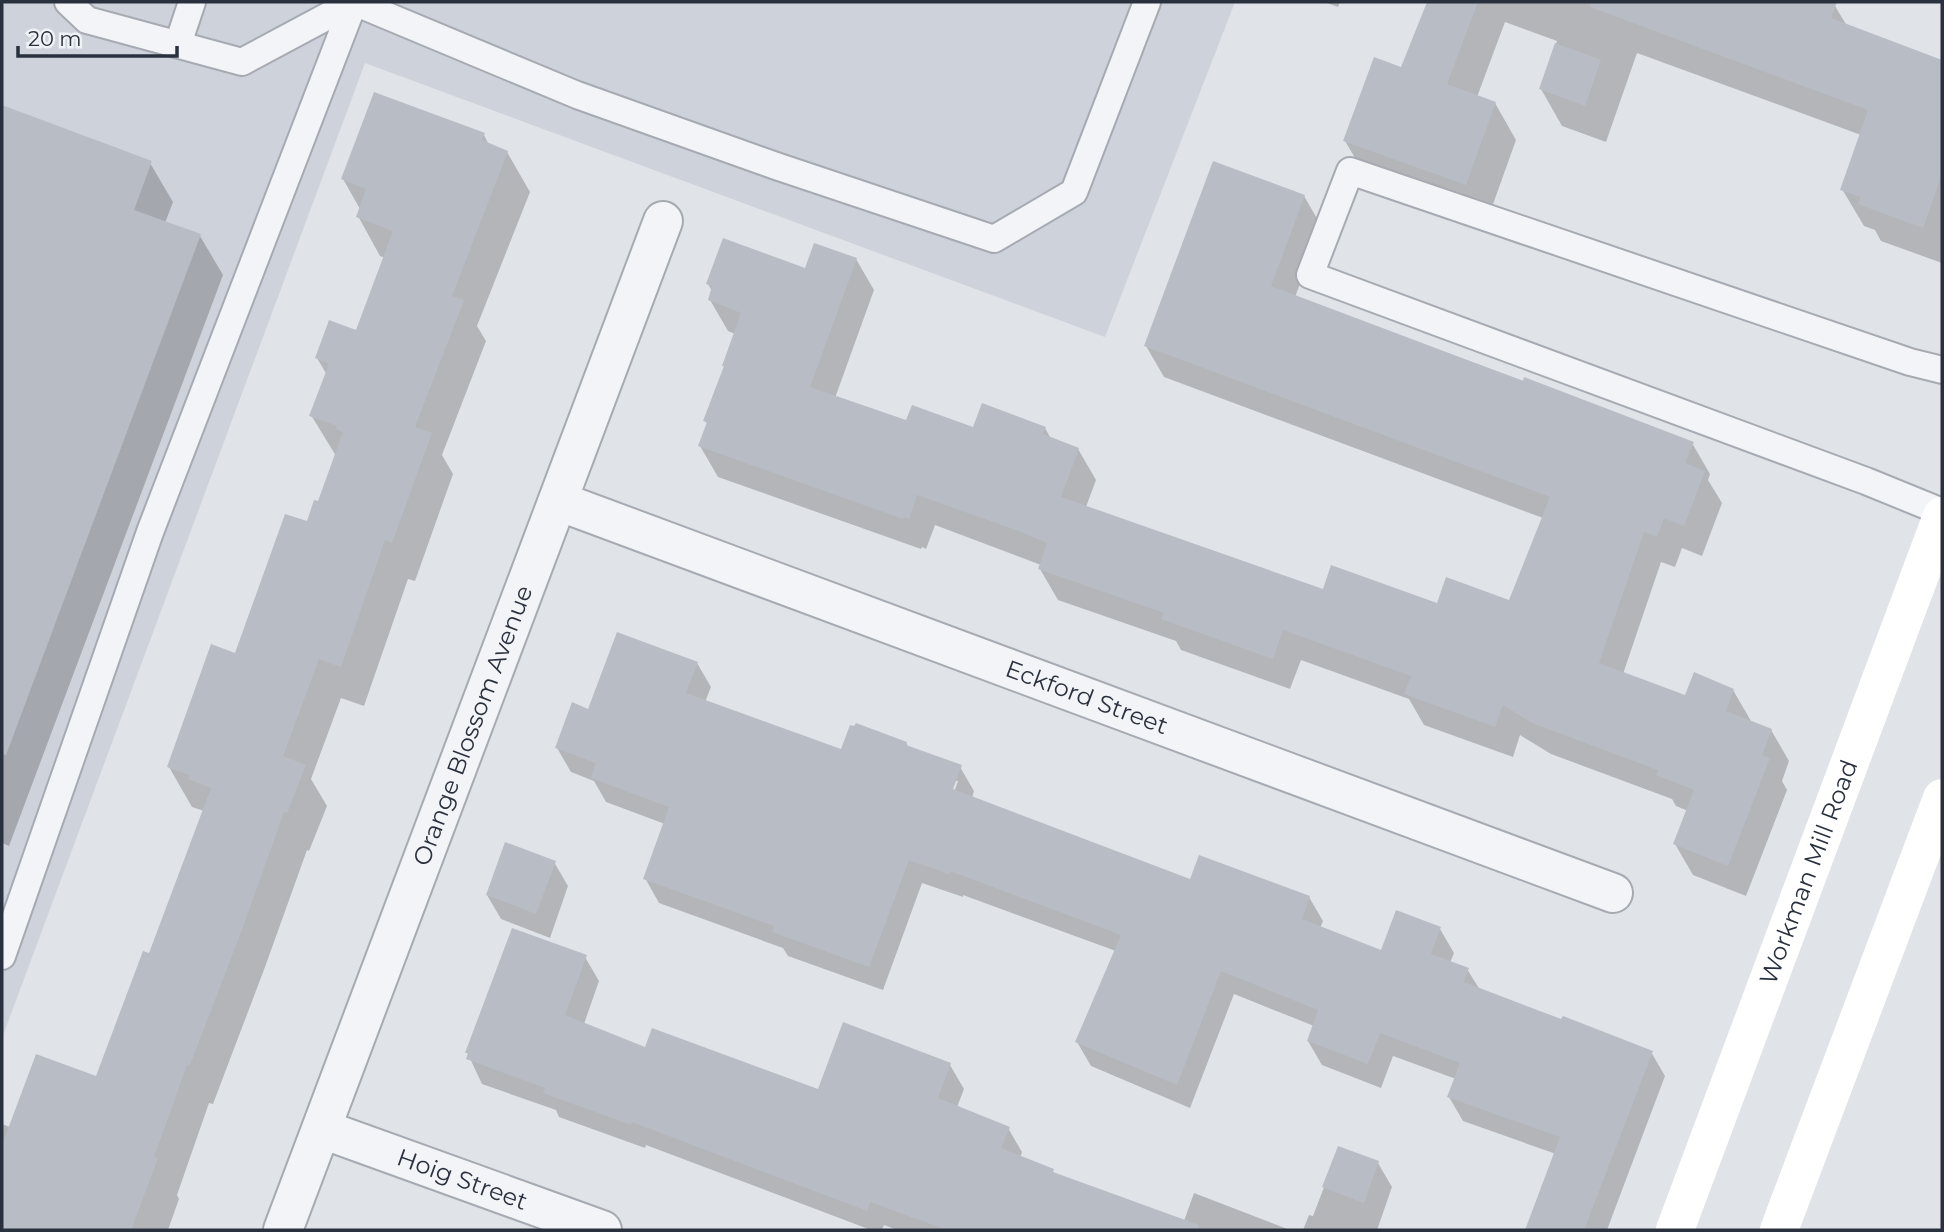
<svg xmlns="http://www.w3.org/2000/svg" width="1944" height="1232" viewBox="0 0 1944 1232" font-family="Montserrat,sans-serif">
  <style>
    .built { fill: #ced2da }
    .shadow { fill: #0003; fill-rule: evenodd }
    .building { fill: #b8bdc5 }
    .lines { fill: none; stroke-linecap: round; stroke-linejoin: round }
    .service-casing { stroke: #a6aab2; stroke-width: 30 }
    .minor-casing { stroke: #a6aab2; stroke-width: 42 }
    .service { stroke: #f3f4f7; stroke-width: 26 }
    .minor { stroke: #f3f4f7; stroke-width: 38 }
    .secondary { stroke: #fff; stroke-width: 38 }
    .labels { text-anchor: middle; stroke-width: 5; stroke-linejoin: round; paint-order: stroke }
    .street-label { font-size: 24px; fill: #2a313e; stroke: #eff2f6 }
  </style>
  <rect width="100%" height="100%" fill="#e0e3e8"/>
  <path class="built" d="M2 2H1235L1105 337 365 63 2 1038Z"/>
  <g class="shadow">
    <path d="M1324 2H1340L1338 7Z"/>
    <path d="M1428 2H1824L1835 6 1847 26 1942 62V263L1881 241 1875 230 1864 226 1842 189 1861 135 1637 53 1606 142 1562 126 1541 89 1557 41 1505 22 1477 97 1495 103 1516 140 1487 221 1367 178 1345 141 1402 69Z"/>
    <path d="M2 107 150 163 173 202 165 223 200 236 223 275 9 846 2 843Z"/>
    <path d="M484 135 489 145 507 152 530 192 477 326 486 341 442 455 453 474 415 581 408 579 364 706 341 698 311 779 327 806 309 851 307 850 265 967 213 1104 209 1103 177 1195 179 1199 168 1230H2V1124L10 1127 97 1078 150 955 204 811 192 807 169 767 236 655 309 523 319 503 336 456 311 415 327 375 317 358 357 332 385 258 380 256 358 216 360 209 343 179Z"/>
    <path d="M1304 196 1322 227 1295 297 1692 443 1710 474 1708 480 1722 503 1702 556 1682 548 1675 567 1661 562 1623 674 1686 697 1733 690 1751 721 1771 730 1789 761 1782 781 1787 790 1746 896 1693 875 1675 844 1688 811 1676 806 1672 799 1551 754 1520 735 1513 757 1424 725 1409 699 1301 660 1290 689 1181 650 1176 641 1058 600 1040 569 1041 565 935 525 926 549 922 547 921 549 718 477 700 446 708 425 705 421 725 369 724 365 735 334 728 331 710 300 712 291 708 284 806 271 856 259 874 290 835 398 907 423 974 429 1045 428 1051 439 1078 449 1096 480 1086 507 1324 591 1438 606 1510 602 1543 518 1164 377 1146 346Z"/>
    <path d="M697 663 711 687 705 702 843 751 906 743 909 748 960 767 974 791 972 798 1191 882 1309 897 1323 921 1320 928 1382 952 1440 929 1454 953 1450 963 1467 969 1480 990 1651 1052 1665 1076 1607 1230H1527L1556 1154 1463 1121 1449 1097 1456 1079 1393 1056 1381 1088 1322 1065 1308 1041 1314 1026 1234 994 1190 1108 1091 1066 1077 1042 1116 951 963 895V897L922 883 883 990 788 956 783 948 659 903 645 878 665 824 606 802 594 781 571 772 557 748 589 711ZM954 781H958L952 798Z"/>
    <path d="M554 862 568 886 550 938 501 919 487 895Z"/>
    <path d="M585 957 599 981 584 1024 646 1049 819 1091 950 1065 964 1089 957 1107 1008 1128 1022 1152 1020 1158 1052 1170 1055 1174 1184 1221 1194 1193 1290 1230H897L884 1225 882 1230H871L646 1145 645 1148 559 1117 556 1110 482 1084 467 1052Z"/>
    <path d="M1339 1148 1378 1163 1392 1187 1377 1230H1303L1309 1215 1313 1216Z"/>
  </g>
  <g class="building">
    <path d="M1427 2H1478L1447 84 1496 102 1466 185 1343 141 1374 57 1401 67Z"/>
    <path d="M1591 2H1837L1831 18 1942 60V174L1923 228 1858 204 1861 197 1840 190 1868 110 1590 7Z"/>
    <path d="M1555 43 1601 60 1585 106 1539 89Z"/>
    <path d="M374 92 485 133 482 140 508 151 452 296 464 300 415 427 432 433 392 543 385 540 341 667 319 659 283 756 306 765 287 813 284 812 243 927 190 1065H187L154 1157 158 1158 131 1230H2V1145L36 1054 96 1076 143 951 149 953 211 788 188 779 189 775 167 767 211 644 235 653 285 514 307 521 314 500 318 501 343 432 336 429 337 426 309 416 329 364 315 358 329 320 356 330 393 231 356 217 366 189 341 179Z"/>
    <path d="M2 105 152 161 134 210 201 234 6 755 2 754Z"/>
    <path d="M1213 161 1305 195 1271 286 1523 381 1524 377 1694 442 1685 463 1705 471 1684 526 1664 518 1657 537 1644 532 1599 663 1685 695 1694 672 1734 689 1726 711 1772 729 1762 755 1770 758 1728 866 1673 844 1694 790 1656 775 1658 770 1532 723 1503 705 1495 727 1404 694 1411 676 1283 630 1273 659 1161 619 1164 613 1038 569 1047 543 1016 530 917 495 909 519 904 517 903 519 698 446 707 422 703 421 724 366H722L741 313 708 300 712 286 706 284 723 238 805 268 814 243 857 258 810 387 906 420 912 405 973 427 982 403 1046 427 1043 434 1079 448 1061 497 1323 589 1331 565 1437 603 1446 577 1509 600 1550 497 1144 346Z"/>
    <path d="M617 632 698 662 686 693 841 749 850 725 854 726 856 723 907 742 906 745 962 765 953 789 1190 879 1199 855 1310 896 1302 919 1381 950 1396 910 1441 927 1431 954 1469 968 1464 982 1561 1019 1563 1016 1653 1051 1584 1230H1525L1560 1137 1447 1097 1460 1063 1380 1033 1368 1064 1307 1041 1318 1010 1221 971 1177 1085 1075 1042 1121 935 950 871 949 874 909 860 869 967 772 932 774 926 643 879 669 807 591 778 596 763 555 748 572 702 588 709Z"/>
    <path d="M505 842 556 861 536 914 486 895Z"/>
    <path d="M512 928 587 955 565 1015 645 1047 652 1028 818 1089 843 1022 951 1063 938 1098 1010 1127 1001 1148 1054 1169 1053 1172 1199 1225 1198 1230H947L870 1202 867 1211 632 1122 631 1125 543 1093 545 1088 466 1059 468 1053H465Z"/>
    <path d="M1338 1146 1379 1161 1364 1203 1322 1187Z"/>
  </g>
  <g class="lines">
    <g class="service-casing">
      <g id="service">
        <path d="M68 2 87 20 242 62 354 2"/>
        <path d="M354 2 577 95 776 166 994 239 1074 192 1147 2"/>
        <path d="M178 44 192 2"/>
        <path d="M1942 370 1910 362 1350 171 1310 275 1866 481 1942 512"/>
        <path d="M2 956 150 532 354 2"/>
      </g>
    </g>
    <g class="minor-casing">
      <g id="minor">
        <path id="s1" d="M558 501 1613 893"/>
        <path id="s2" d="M322 1129 602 1230"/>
        <path id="s3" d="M283 1230 663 221"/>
      </g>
    </g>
    <use href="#service" class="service"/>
    <use href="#minor" class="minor"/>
    <g class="secondary">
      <path id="s4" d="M1675 1230 1942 516"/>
      <path d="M1779 1230 1942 798"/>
    </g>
  </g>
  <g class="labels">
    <g class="street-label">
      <text dy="8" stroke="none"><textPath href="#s1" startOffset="564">Eckford Street</textPath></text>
      <text dy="8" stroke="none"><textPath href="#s3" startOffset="539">Orange Blossom Avenue</textPath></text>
      <text dy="8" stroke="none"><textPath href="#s4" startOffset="382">Workman Mill Road</textPath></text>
      <text dy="8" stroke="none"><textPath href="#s2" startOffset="149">Hoig Street</textPath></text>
    </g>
  </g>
  <rect width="1944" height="1232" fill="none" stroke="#2a313e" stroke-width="7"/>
  <path d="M18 46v10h159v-10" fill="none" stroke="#2a313e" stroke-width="3.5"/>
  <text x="28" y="46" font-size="21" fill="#2a313e" stroke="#eff2f6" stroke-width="5" paint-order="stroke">20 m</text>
</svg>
